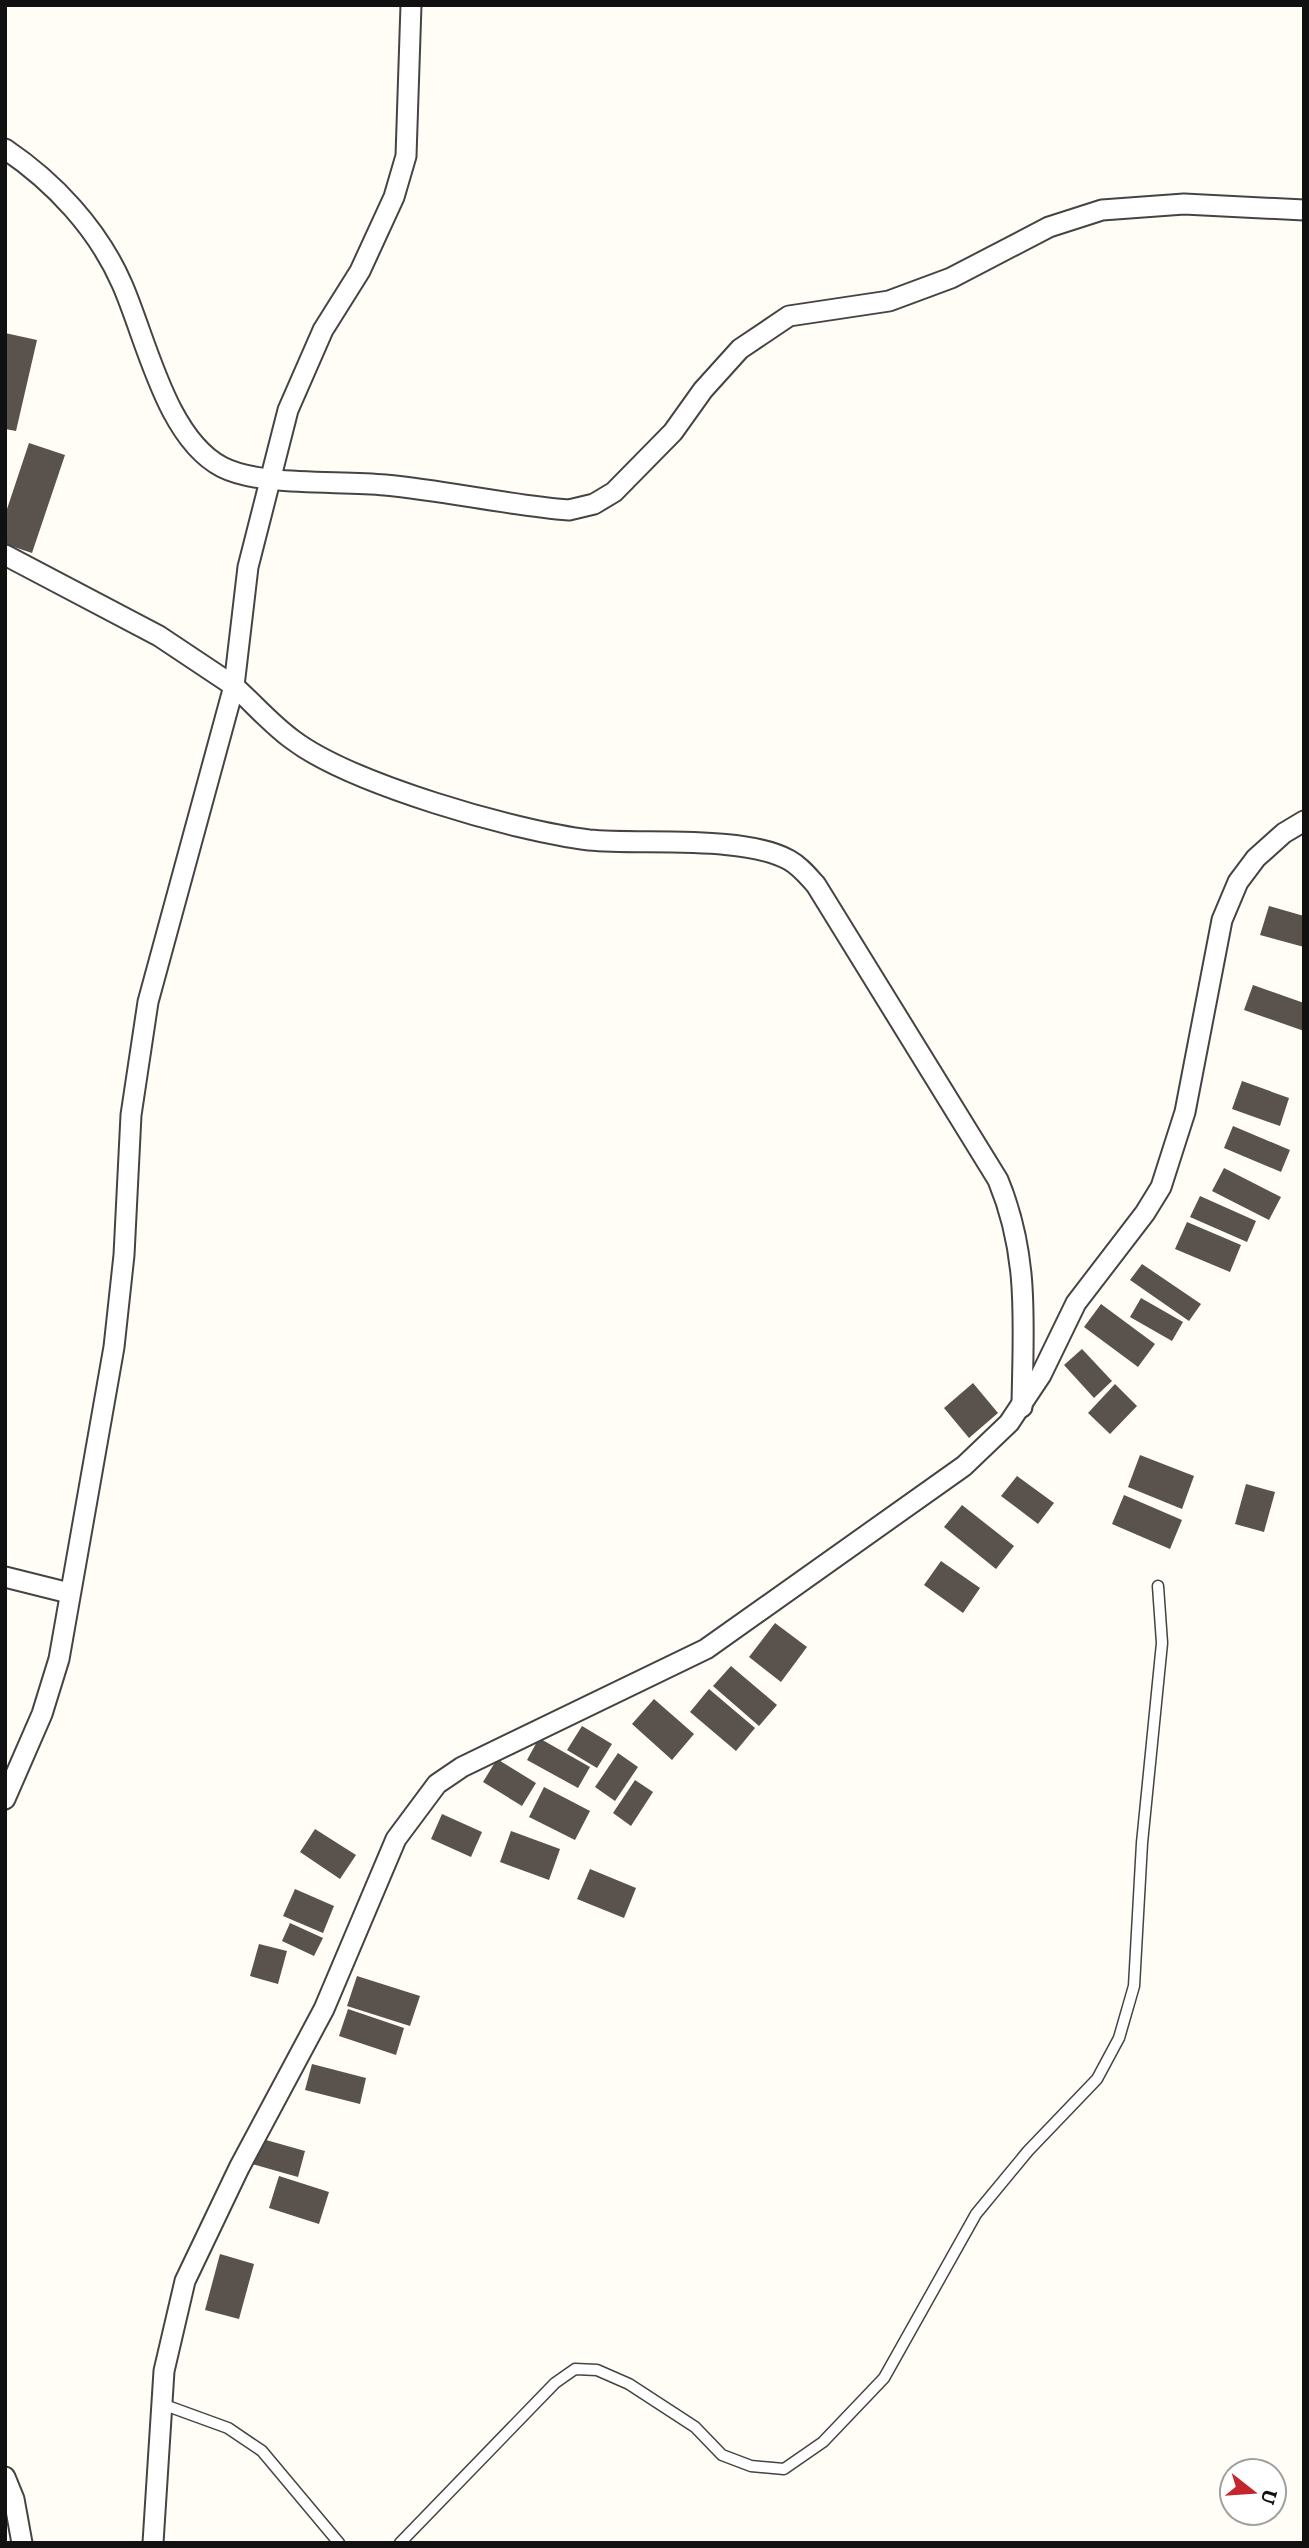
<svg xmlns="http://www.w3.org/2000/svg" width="1309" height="2548" viewBox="0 0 1309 2548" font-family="Literata,serif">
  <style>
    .building { fill: #5a524d }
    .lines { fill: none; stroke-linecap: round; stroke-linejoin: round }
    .lane-casing { stroke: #444; stroke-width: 13 }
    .street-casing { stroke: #444; stroke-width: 23 }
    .lane { stroke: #fff; stroke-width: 10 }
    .street { stroke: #fff; stroke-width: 19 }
  </style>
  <rect width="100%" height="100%" fill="#fffdf5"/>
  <g class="building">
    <path d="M5 333 37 340 16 431 5 429Z"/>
    <path d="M29 443 65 455 32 553 5 544V515Z"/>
    <path d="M1269 906 1304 916V947L1260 935Z"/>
    <path d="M1253 985 1304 1003V1031L1244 1010Z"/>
    <path d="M1242 1081 1289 1098 1280 1126 1232 1109Z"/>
    <path d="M1233 1126 1290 1150 1281 1172 1224 1148Z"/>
    <path d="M1224 1168 1281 1197 1269 1220 1212 1191Z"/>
    <path d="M1200 1196 1256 1221 1247 1242 1190 1217Z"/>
    <path d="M1187 1222 1241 1245 1230 1272 1175 1249Z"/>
    <path d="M1142 1264 1201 1304 1189 1321 1130 1280Z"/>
    <path d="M1141 1298 1183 1322 1172 1341 1130 1317Z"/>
    <path d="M1101 1304 1155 1344 1138 1367 1084 1327Z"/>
    <path d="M1082 1349 1112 1381 1094 1398 1064 1365Z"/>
    <path d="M973 1383 998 1413 969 1438 944 1408Z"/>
    <path d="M1115 1384 1137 1406 1110 1434 1088 1413Z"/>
    <path d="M1140 1455 1194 1476 1182 1509 1128 1487Z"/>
    <path d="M1017 1476 1054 1503 1038 1524 1001 1496Z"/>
    <path d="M1246 1484 1275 1492 1264 1532 1235 1524Z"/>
    <path d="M1124 1495 1182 1520 1170 1549 1112 1524Z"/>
    <path d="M962 1505 1014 1546 996 1569 944 1527Z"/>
    <path d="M941 1561 980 1588 963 1613 924 1585Z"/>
    <path d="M775 1623 807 1647 781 1682 749 1657Z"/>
    <path d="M731 1666 777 1705 759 1726 713 1686Z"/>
    <path d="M709 1689 755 1728 736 1751 690 1712Z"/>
    <path d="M654 1699 694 1734 672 1760 632 1724Z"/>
    <path d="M582 1726 612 1744 597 1768 567 1750Z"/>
    <path d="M539 1738 590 1767 578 1788 527 1760Z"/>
    <path d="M618 1753 638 1767 615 1801 595 1787Z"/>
    <path d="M497 1759 536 1783 522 1806 483 1782Z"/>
    <path d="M635 1780 653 1792 631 1826 613 1813Z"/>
    <path d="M544 1787 590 1811 575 1840 529 1817Z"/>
    <path d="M442 1814 482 1832 471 1857 431 1839Z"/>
    <path d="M315 1829 356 1855 340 1879 300 1852Z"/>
    <path d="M511 1831 560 1849 549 1880 500 1862Z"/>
    <path d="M590 1869 636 1888 624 1918 577 1899Z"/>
    <path d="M295 1889 334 1906 323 1933 283 1916Z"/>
    <path d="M290 1923 323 1938 314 1956 282 1941Z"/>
    <path d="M259 1944 287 1951 278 1984 250 1976Z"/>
    <path d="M357 1976 420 1996 410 2026 347 2006Z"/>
    <path d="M348 2009 404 2028 396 2055 339 2036Z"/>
    <path d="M312 2064 366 2078 360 2104 305 2090Z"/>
    <path d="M259 2138 305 2151 298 2177 252 2164Z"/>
    <path d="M279 2176 329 2192 319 2224 269 2208Z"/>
    <path d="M220 2254 254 2264 239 2319 205 2310Z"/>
  </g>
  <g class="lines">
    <g class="lane-casing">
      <g id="lane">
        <path d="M162 2404 228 2428 262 2451 339 2543"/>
        <path d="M400 2543 555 2383 575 2369 597 2370 629 2384 695 2427 722 2455 751 2466 784 2469 823 2442 884 2378 976 2214 1028 2151 1097 2079 1119 2038 1134 1986 1142 1843 1162 1643 1158 1586"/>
      </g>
    </g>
    <g class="street-casing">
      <g id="street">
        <path d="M411 5 406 156 394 197 360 271 323 330 288 410 248 567 234 686C254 704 272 725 293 740 352 784 515 831 589 840 642 845 744 835 789 860 800 866 808 876 816 885L998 1180C1030 1257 1023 1325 1022 1407"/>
        <path d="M5 149C54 182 98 229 122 284 146 338 166 438 222 467 261 487 340 480 385 485 447 491 508 505 569 510L594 504 614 492 673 432 703 390 740 349 789 316 889 301 951 278 1049 227 1102 210 1184 204 1304 210"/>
        <path d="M5 555 159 636 234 686 148 1002 131 1115 124 1255 114 1347 59 1659 42 1714 5 1799"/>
        <path d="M5 1577 69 1593"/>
        <path d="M5 2477 14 2499 22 2543"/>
        <path d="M153 2543 164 2371 185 2281 239 2168 324 2009 396 1839 437 1784 462 1767 706 1649 964 1466 1009 1423 1041 1375 1076 1303 1145 1213 1161 1187 1185 1112 1222 920 1238 882 1256 858 1284 833 1304 821"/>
      </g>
    </g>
    <use href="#lane" class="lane"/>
    <use href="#street" class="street"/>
  </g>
  <rect width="1309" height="2548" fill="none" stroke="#111111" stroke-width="14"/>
  <g transform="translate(1253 2492) rotate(107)"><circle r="33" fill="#ffffff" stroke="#a0a0a0" stroke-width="2"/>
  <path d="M0-5L12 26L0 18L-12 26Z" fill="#c4262e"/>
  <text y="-10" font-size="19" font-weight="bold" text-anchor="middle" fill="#111111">U</text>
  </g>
</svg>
